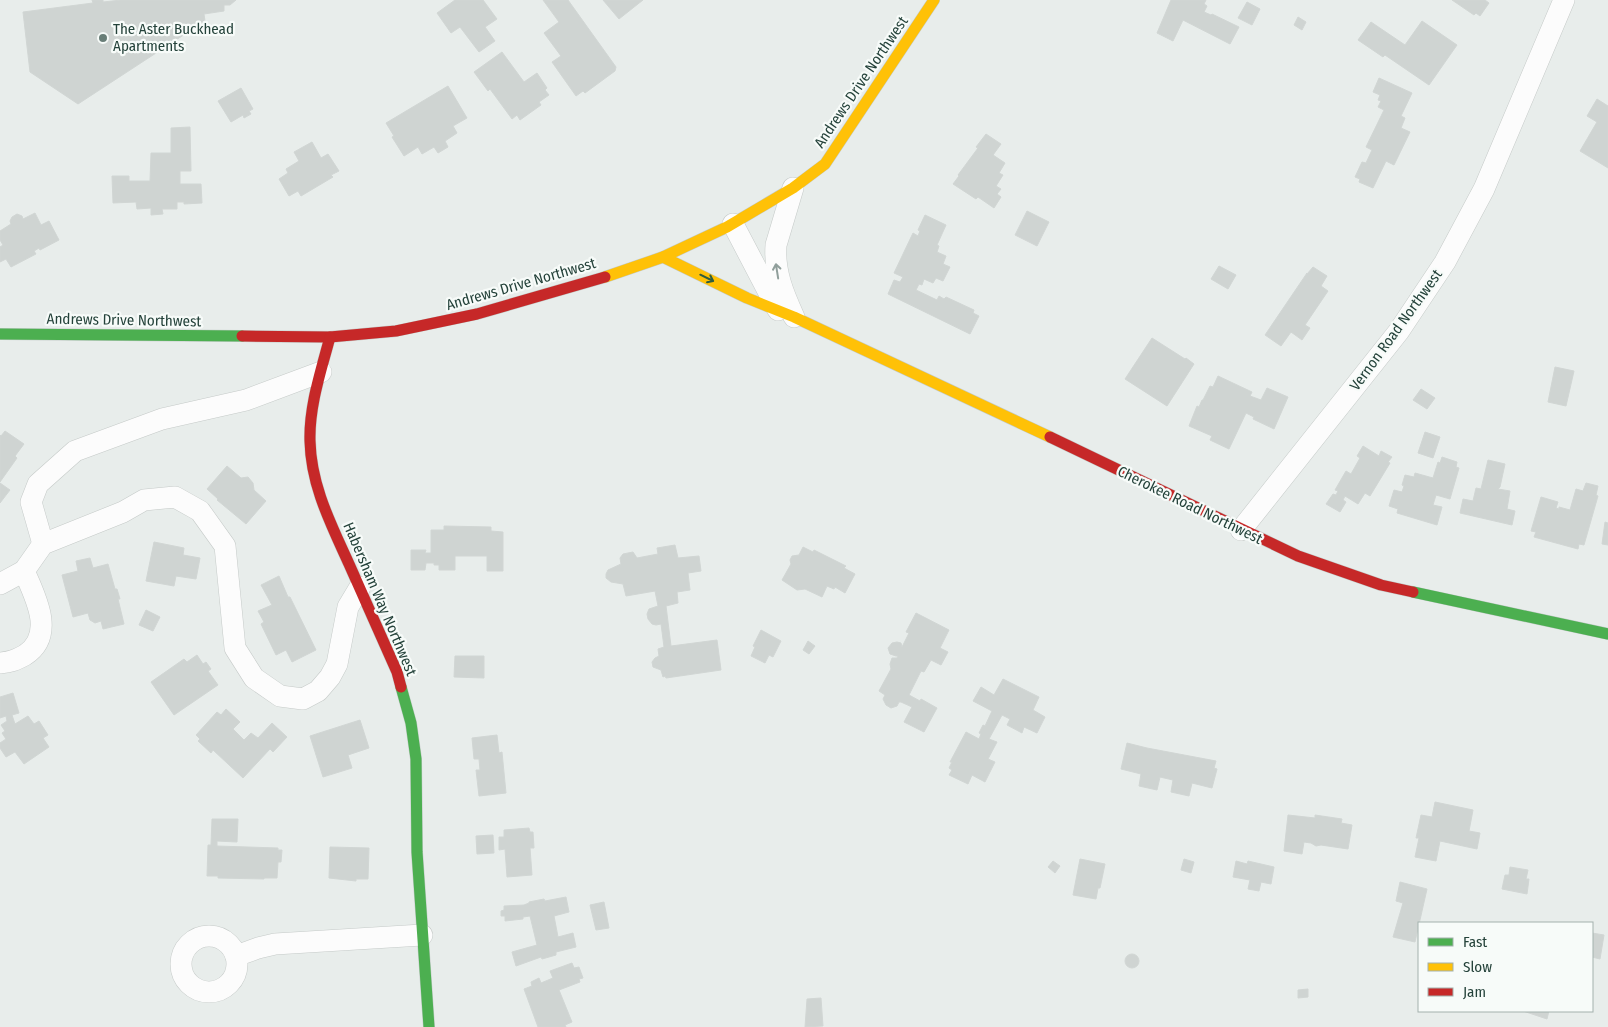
<svg xmlns="http://www.w3.org/2000/svg" width="1608" height="1027" viewBox="0 0 1608 1027" font-family="'Fira Sans Condensed',sans-serif">
  <style>
    .building { fill: #cfd4d2; stroke: #d1d6d4 }
    .lines { fill: none; stroke-linecap: round; stroke-linejoin: round }
    .street-casing { stroke: #c5cac8; stroke-width: 22 }
    .fast-casing { stroke: #c3cbc8; stroke-width: 12 }
    .slow-casing { stroke: #c3cbc8; stroke-width: 12 }
    .jam-casing { stroke: #c3cbc8; stroke-width: 12 }
    .street { stroke: #fcfcfc; stroke-width: 21 }
    .fast { stroke: #4caf50; stroke-width: 11 }
    .slow { stroke: #ffc107; stroke-width: 11 }
    .jam { stroke: #c62828; stroke-width: 11 }
    .oneway { stroke: #909f9b }
    .oneway2 { stroke: #2e5d40 }
    .poi-dot { fill: #697e78; stroke: #f7fbf9; stroke-width: 2 }
    .labels { text-anchor: middle; stroke-width: 4.5; stroke-linejoin: round; paint-order: stroke }
    .poi-label { font-size: 15px; fill: #24423a; stroke: #f7fbf9; text-anchor: start }
    .street-label { font-size: 15px; fill: #24423a; stroke: #f7fbf9 }
  </style>
  <rect width="100%" height="100%" fill="#e8edeb"/>
  <g class="building">
    <path d="M92 0H103V2L121 0H236L230 5H224V11L204 14 205 21 78 104 30 72 23 12 93 3Z"/>
    <path d="M455 0H483L497 19 485 27 495 41 479 52 460 27 451 33 437 13Z"/>
    <path d="M543 0H568L616 67 615 71 585 93 583 91 576 96 552 62 561 56 544 33 559 22Z"/>
    <path d="M603 0H643L619 19Z"/>
    <path d="M1171 0H1206L1204 4 1207 6 1204 12 1211 15 1212 14 1239 27 1230 44 1183 20 1173 41 1157 33Z"/>
    <path d="M1452 0H1485L1489 3 1480 16 1476 13 1474 15Z"/>
    <path d="M1247 2 1260 9 1252 25 1238 18Z"/>
    <path d="M1298 17 1306 22 1302 30 1294 25Z"/>
    <path d="M1422 21 1457 45 1429 85 1385 55 1383 57 1358 40 1371 22 1405 45Z"/>
    <path d="M502 52 524 82 537 73 547 88 545 90 549 95 539 102 541 105 520 120 517 115 512 119 490 89 488 91 474 72Z"/>
    <path d="M1379 78 1412 93 1401 116 1405 118 1401 128 1410 132 1394 165 1386 161 1373 188 1359 182 1360 179 1355 177 1362 162 1366 163 1372 150 1366 147 1384 110 1378 107 1381 101 1378 100 1380 95 1373 92Z"/>
    <path d="M448 86 467 118 453 126 457 133 445 141 448 147 438 153 434 147 422 154 418 147 404 156 392 137 394 136 386 123Z"/>
    <path d="M241 88 253 109 249 111 251 114 244 118 243 115 231 122 218 101Z"/>
    <path d="M1597 99 1608 106V168L1580 151 1597 122 1587 116Z"/>
    <path d="M190 127 191 171H180V184H201L202 203 184 204V202H177V209H162L163 214 151 215V208L137 209 136 202 113 203 112 176H129V181H150L151 153H171V128Z"/>
    <path d="M986 134 1001 144 993 155 1005 163 999 173 1003 175 996 186 1001 189 997 194 1001 197 994 208 978 197 976 199 953 184 959 176 958 175 978 148 976 147Z"/>
    <path d="M312 142 321 158 328 154 339 171 331 175 333 177 301 196 298 191 289 196 279 179 288 173 286 169 299 161 294 152Z"/>
    <path d="M1027 211 1049 222 1037 246 1015 235Z"/>
    <path d="M35 213 41 225 49 221 59 240 40 250 39 248 34 251 36 254 11 267 6 259 0 262V247L3 245 0 240V231L11 224 10 221 12 217 17 214 22 216 23 219Z"/>
    <path d="M925 215 946 225 937 245 939 246 937 252 946 256 943 264 950 267 943 281 936 278 933 283 924 279 922 285 919 284 916 290 937 300 939 296 944 299 946 297 974 310 973 313 979 316 970 334 888 294 894 280 900 282 903 277 894 273 913 233 918 236 920 231 918 230Z"/>
    <path d="M1219 266 1236 275 1228 289 1211 279Z"/>
    <path d="M1313 267 1327 276 1321 286 1328 291 1305 325 1310 328 1302 340 1291 332 1281 346 1265 335 1307 273V274Z"/>
    <path d="M1152 338 1185 359 1186 358 1194 364 1167 406 1125 379Z"/>
    <path d="M1555 367 1574 371 1566 406 1548 402Z"/>
    <path d="M1218 376 1252 392 1250 396 1261 400 1267 388 1288 397 1274 429 1253 419 1254 417 1246 413 1229 449 1210 440 1212 436 1189 426 1197 406 1199 407 1202 400H1203L1210 386 1213 387Z"/>
    <path d="M1421 389 1435 398 1427 409 1413 400Z"/>
    <path d="M5 431 24 444 15 456 17 458 0 482V435L1 436Z"/>
    <path d="M1425 432 1440 437 1433 458 1418 453Z"/>
    <path d="M1363 446 1379 456 1381 451 1392 457 1388 462 1390 463 1370 496 1365 493 1358 504 1345 496 1343 500 1346 502 1340 512 1326 504 1333 494 1336 495 1338 491 1335 490 1346 471 1351 474 1360 458 1357 456Z"/>
    <path d="M1442 457 1457 462 1456 467 1459 468 1450 499 1436 495 1433 505 1442 507 1437 525 1397 513 1398 509 1389 506 1394 490 1402 492 1404 486 1402 485 1405 475 1414 477 1415 473 1433 478 1438 462 1440 463Z"/>
    <path d="M1488 460 1505 464 1500 487 1498 489 1510 491 1507 509 1515 511 1512 525 1460 513 1463 499 1473 501 1476 488 1481 489Z"/>
    <path d="M227 466 241 478 248 477 253 483 254 490 266 501 246 524 217 500 218 499 207 489Z"/>
    <path d="M0 483 10 490 0 503Z"/>
    <path d="M1586 483 1598 486 1596 495 1598 496 1584 545 1579 544 1578 549 1534 537 1536 532 1531 531 1541 497 1558 502 1556 508 1559 509V507L1570 510 1576 489 1583 491Z"/>
    <path d="M1605 522 1608 523V545L1602 544Z"/>
    <path d="M444 526 491 527V531L503 532V571H487V556H455V570H439V565H434V563H426L425 570H411V550H426L425 553H431V530H444Z"/>
    <path d="M154 542 184 548 183 555 200 558 196 579 176 576 174 586 146 581Z"/>
    <path d="M675 545 678 558 699 556 701 571 688 573 690 590 677 592 678 603 666 606 671 646 717 640 721 670 666 678 665 676 663 677 661 670 653 667 652 662 655 658 659 656 658 649 664 647 661 624 656 625 652 624 648 619 647 614 649 609 658 606 655 591 626 596 623 584 611 582 606 578V574L608 570 621 564 620 558 623 554 633 552 637 558 658 554 657 548Z"/>
    <path d="M803 547 813 552 814 550 846 566 844 568 855 574 845 593 835 587 834 589 827 586 822 597 805 589 797 590 782 580 791 564 790 560 792 556 799 555Z"/>
    <path d="M90 558 93 568 108 564 115 589H117L120 599H118L124 624 103 629 101 621 95 623 90 620 88 613 73 617 62 575 78 571 76 561Z"/>
    <path d="M279 576 288 597H290L316 650 292 662 286 650 276 655 261 624 264 622 258 611 272 605 261 585Z"/>
    <path d="M146 610 160 617 153 631 139 625Z"/>
    <path d="M916 613 949 630 940 648 948 652 941 665 931 660 924 672 921 671 909 695 920 701 921 699 937 708 924 732 904 722 912 707 901 702H899L897 706 891 708 886 705 883 699 885 695 879 691 891 669 890 664 892 658H897L898 656H896L890 654 888 648 892 643 897 642 901 643 902 647 909 633 906 632Z"/>
    <path d="M761 630 781 641 773 657 769 655 765 663 751 656 755 647 753 646Z"/>
    <path d="M808 641 815 646 809 654 803 650Z"/>
    <path d="M197 655 203 664 206 662 211 669 208 671 218 685 174 715 151 682 184 659 187 662Z"/>
    <path d="M455 656H484V678L454 677Z"/>
    <path d="M1003 679 1039 697 1033 710 1045 717 1037 733 1024 727 1022 733 1007 725 1010 719 1002 715 989 739 997 742 988 759 995 762 985 782 972 775 968 784 949 775 952 770 949 768 952 762H950L966 732 979 739 981 734 979 733 983 725 985 726 992 711 973 701 981 687 994 695Z"/>
    <path d="M13 693 19 713 12 715 15 724 28 716 34 724 39 721 48 735 43 738 49 747 24 764 15 752 6 757 0 748V743L6 739 2 733 5 731 1 725 7 721 6 716 0 718V697Z"/>
    <path d="M226 709 240 722 233 729 244 740 251 733 258 738 272 723 287 737 273 752 270 749 243 778 213 750 211 753 198 741 200 739 196 735 217 712 221 715Z"/>
    <path d="M360 720 369 748 348 755 352 768 323 777 310 736Z"/>
    <path d="M497 735 499 753 502 752 506 793 479 796 476 770H480L479 759H474L472 738Z"/>
    <path d="M1127 743 1147 748 1216 761 1214 768 1217 769 1212 788 1192 783 1189 796 1171 792 1173 780 1160 777 1157 790 1139 786 1141 774 1121 769Z"/>
    <path d="M1435 802 1473 810 1469 831 1480 833 1477 849 1440 841 1436 861 1415 857 1419 838H1416L1421 815 1432 817Z"/>
    <path d="M1288 815 1315 818V815L1342 819 1341 823 1352 825 1348 849 1321 845 1316 846 1311 843 1304 842 1302 854 1284 851Z"/>
    <path d="M212 819H238L237 842 217 841V846L278 848V850H282L281 862H278L277 878H264V879L218 878V876H207L208 845H211Z"/>
    <path d="M529 828 530 832H533L534 848H530L532 875 507 877 505 849 499 850V837H504V830Z"/>
    <path d="M493 835 494 853 477 854 476 836Z"/>
    <path d="M330 847 369 848 368 879H356V881L329 878Z"/>
    <path d="M1080 859 1105 864 1100 888H1098L1096 899 1073 895Z"/>
    <path d="M1184 859 1194 862 1191 873 1181 870Z"/>
    <path d="M1053 861 1060 866 1055 873 1048 867Z"/>
    <path d="M1236 861 1247 864 1248 861 1274 867 1271 884 1261 882 1259 891 1248 889 1250 880 1233 877Z"/>
    <path d="M1510 867 1528 870 1526 879H1529L1527 894 1502 889 1505 875H1509Z"/>
    <path d="M1400 882 1427 889 1415 942 1393 937 1403 903 1396 901Z"/>
    <path d="M566 897 569 912 554 916 558 937 573 933 576 947 556 952V955L542 959 541 957 516 966 512 952 537 945 530 916 523 917V919L505 921V916H501V911L504 910V906L524 905 529 903V902L544 899 545 901Z"/>
    <path d="M604 902 609 928 596 930 590 905Z"/>
    <path d="M1592 933 1604 935 1600 959 1592 957Z"/>
    <circle cx="1132" cy="961" r="7"/>
    <path d="M572 963 574 968 579 967 583 978 579 979 580 982 559 990 572 1022 565 1025 566 1027H538L524 989 532 986 531 982 539 978 541 983 553 978 550 971Z"/>
    <path d="M1308 989V997L1298 998V990Z"/>
    <path d="M821 998 823 1026 805 1027 807 999Z"/>
    <path d="M1523 1011H1549L1547 1019Z"/>
  </g>
  <g class="lines">
    <g class="street-casing">
      <g id="street">
        <path d="M793 188 776 245C774 271 783 293 794 317"/>
        <path d="M733 224 778 310"/>
        <path d="M1241 530 1399 331 1445 262 1484 189 1564 0"/>
        <path d="M43 544 31 502 38 484 75 451 162 419 246 400 321 372"/>
        <path d="M0 584 24 571 43 544 123 512 144 500 175 497 200 511 225 546 235 648 254 678 280 696 303 699 318 691 330 677 337 664 348 607 360 587"/>
        <path d="M0 663C11 662 16 660 25 655 56 635 35 596 24 571"/>
        <circle cx="209" cy="964" r="28"/>
        <path d="M236 956 258 948 275 944 422 935"/>
      </g>
    </g>
    <g class="fast-casing">
      <g id="fast">
        <path d="M0 334 242 336"/>
        <path d="M1413 592 1608 634"/>
        <path d="M401 687 411 723 416 759 417 852 429 1027"/>
      </g>
    </g>
    <g class="slow-casing">
      <g id="slow">
        <path d="M663 257 747 298 794 317 1050 437"/>
        <path d="M605 277 663 257 727 227 793 188 825 164 934 0"/>
      </g>
    </g>
    <g class="jam-casing">
      <g id="jam">
        <path d="M242 336 330 337 396 331 477 314 605 277"/>
        <path d="M330 337C321 371 309 406 310 441 311 486 331 524 349 564 365 600 381 636 397 672L401 687"/>
        <path d="M1050 437 1298 556 1381 585 1413 592"/>
      </g>
    </g>
    <use href="#street" class="street"/>
    <use href="#fast" class="fast"/>
    <use href="#slow" class="slow"/>
    <use href="#jam" class="jam"/>
  </g>
  <defs><path id="oneway-shaft" d="M-6 0H5M1.5-3L5.5 0L1.5 3" fill="none" stroke-width="1.6" stroke-linecap="round" stroke-linejoin="round" transform="scale(1.25)"/></defs>
  <use class="oneway" href="#oneway-shaft" transform="translate(777 271) rotate(-99)"/>
  <use class="oneway2" href="#oneway-shaft" transform="translate(707 278) rotate(26)"/>
  <circle class="poi-dot" cx="103" cy="38" r="5"/>
  <g class="labels">
    <g class="poi-label">
      <text x="113" y="34">The Aster Buckhead<tspan x="113" dy="17">Apartments</tspan></text>
    </g>
    <g class="street-label">
      <text transform="translate(861 82) rotate(-56)" y="5">Andrews Drive Northwest</text>
      <text transform="translate(521 284) rotate(-16)" y="5">Andrews Drive Northwest</text>
      <text transform="translate(124 320) rotate(1)" y="5">Andrews Drive Northwest</text>
      <text transform="translate(1396 330) rotate(-54)" y="5">Vernon Road Northwest</text>
      <text transform="translate(1190 505) rotate(26)" y="5">Cherokee Road Northwest</text>
      <text transform="translate(380 599) rotate(67)" y="5">Habersham Way Northwest</text>
    </g>
  </g>
  <rect x="1418" y="922" width="175" height="90" fill="#f7fbf9" stroke="#a3b1ad"/>
  <rect x="1428" y="938" width="25" height="8" fill="#4caf50" stroke="#a3b1ad"/>
  <text x="1463" y="947" font-size="15" fill="#24423a">Fast</text>
  <rect x="1428" y="963" width="25" height="8" fill="#ffc107" stroke="#a3b1ad"/>
  <text x="1463" y="972" font-size="15" fill="#24423a">Slow</text>
  <rect x="1428" y="988" width="25" height="8" fill="#c62828" stroke="#a3b1ad"/>
  <text x="1463" y="997" font-size="15" fill="#24423a">Jam</text>
</svg>
